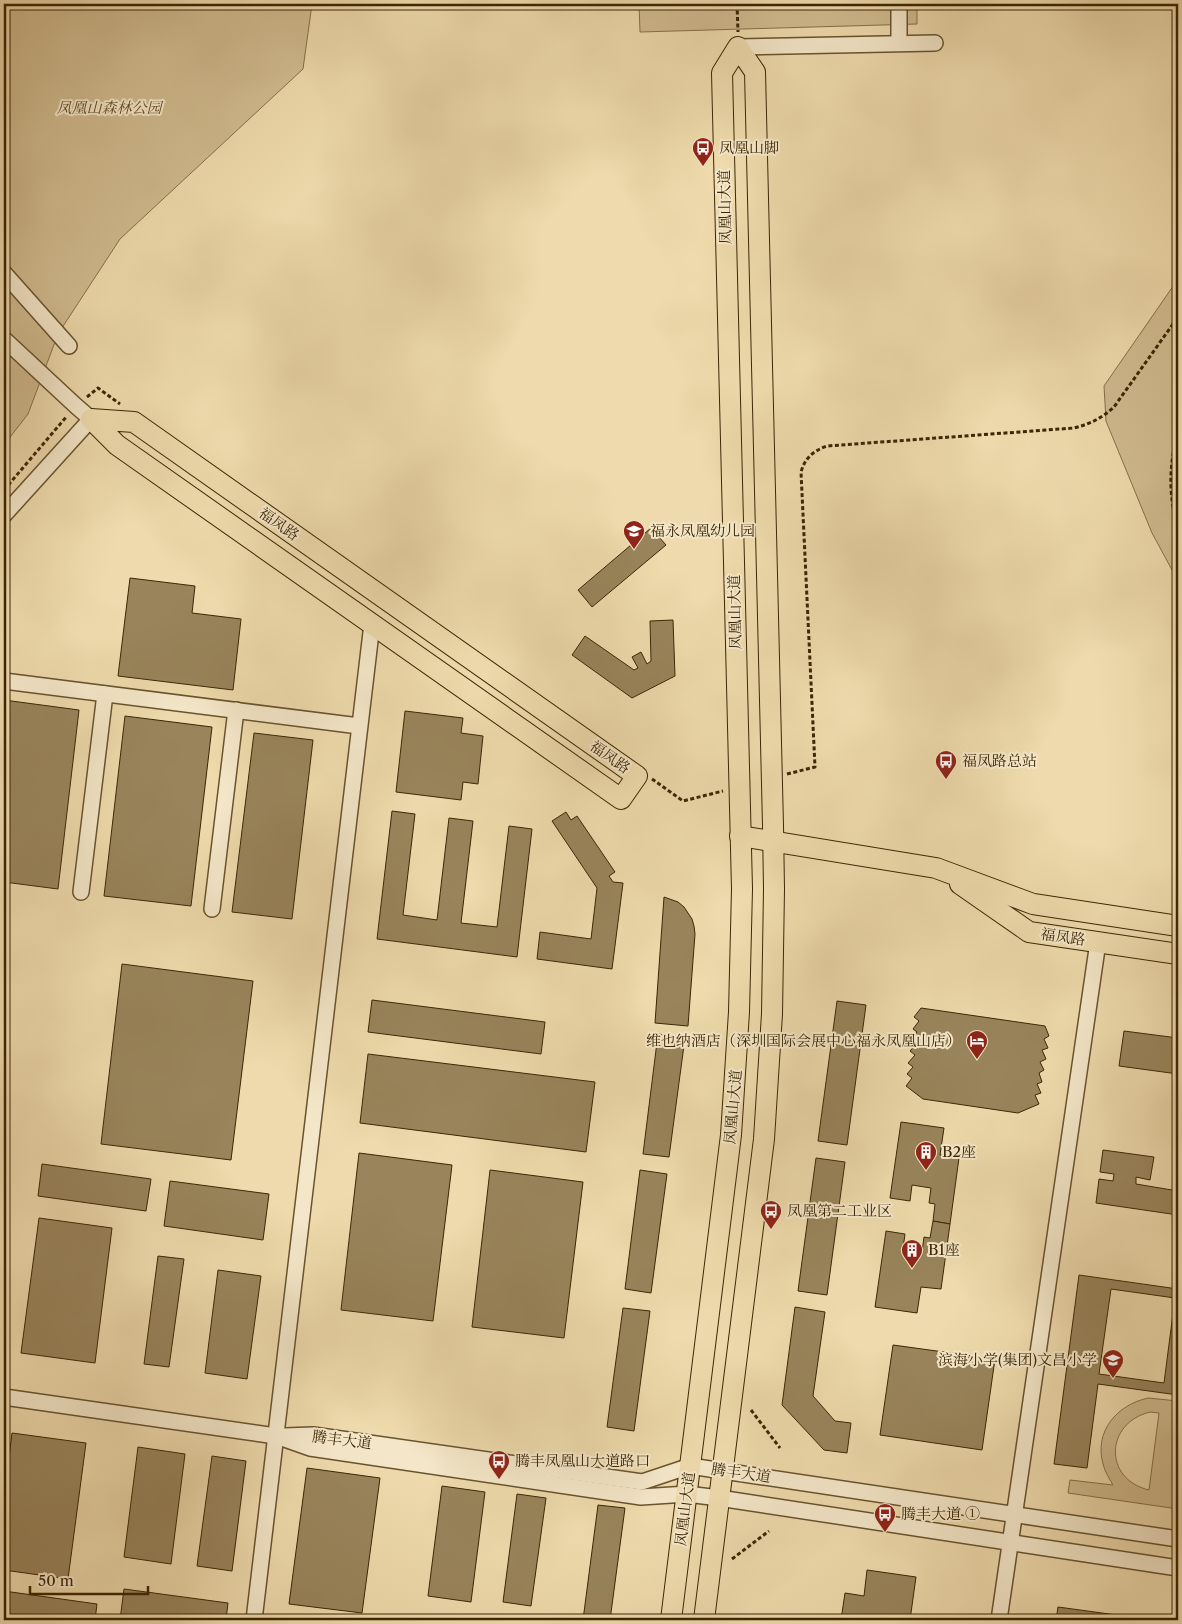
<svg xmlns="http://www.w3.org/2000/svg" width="1182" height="1624" viewBox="0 0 1182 1624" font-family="'Libre Caslon Text','Noto Serif SC',serif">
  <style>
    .green { fill: #d0bb8f; stroke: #86704a; fill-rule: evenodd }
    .building { fill: #99845b; stroke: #3c2604; fill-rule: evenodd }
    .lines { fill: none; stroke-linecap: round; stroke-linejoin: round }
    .minor-casing { stroke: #68532e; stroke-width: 18 }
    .major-casing { stroke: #3c2604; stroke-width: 22 }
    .path { stroke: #3c2604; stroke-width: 3; stroke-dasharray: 4 2.5; stroke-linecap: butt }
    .minor { stroke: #f4e7c9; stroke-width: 15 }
    .major { stroke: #eedaac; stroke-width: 20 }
    .labels { text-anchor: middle; stroke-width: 4; stroke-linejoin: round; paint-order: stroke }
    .park-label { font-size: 15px; font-style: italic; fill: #614b27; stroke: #f4e7c9 }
    .poi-label { font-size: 15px; fill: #3c2604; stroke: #f4e7c9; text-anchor: start }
    .street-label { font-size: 15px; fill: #3c2604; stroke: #f4e7c9 }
  </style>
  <rect width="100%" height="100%" fill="#eedaac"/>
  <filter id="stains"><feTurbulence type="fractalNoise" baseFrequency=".004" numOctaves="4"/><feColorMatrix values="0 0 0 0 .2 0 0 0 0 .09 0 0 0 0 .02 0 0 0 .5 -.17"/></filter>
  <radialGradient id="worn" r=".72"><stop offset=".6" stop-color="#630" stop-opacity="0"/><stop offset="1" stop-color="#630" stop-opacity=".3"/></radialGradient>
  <g class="green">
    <path d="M4 4H312L303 69 120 239 58 334 28 414 4 445Z"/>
    <path d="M639 4H917V24L640 32Z"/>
    <path d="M1178 279V581L1152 533 1106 421 1104 386Z"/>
    <path d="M1148 1398 1178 1401V1509L1068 1493 1070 1480 1113 1485C1109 1478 1105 1472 1103 1464 1094 1431 1117 1405 1148 1398ZM1150 1412 1159 1413 1149 1490C1103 1479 1105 1423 1150 1412Z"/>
  </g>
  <g class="building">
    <path d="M651 528 666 545 592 607 578 590Z"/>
    <path d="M130 578 195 586 192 613 241 619 233 690 118 676Z"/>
    <path d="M673 620 675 676 632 698 572 655 585 636 634 670 638 668 632 657 641 652 647 664 651 661 650 621Z"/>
    <path d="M4 700 79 710 58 889 4 882Z"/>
    <path d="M405 711 463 718 461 733 483 736 478 784 463 782 461 800 396 792Z"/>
    <path d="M125 716 212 727 191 906 104 896Z"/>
    <path d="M254 733 313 740 292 919 232 912Z"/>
    <path d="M392 811 415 814 403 915 437 920 449 818 473 821 461 923 497 927 509 826 532 829 517 957 377 939Z"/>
    <path d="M566 812 571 820 577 816 615 872 609 876 613 882 623 883 612 969 537 959 540 932 591 939 597 888 552 821Z"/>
    <path d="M664 897 678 902 684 907 692 919 694 926 695 934 688 1026 655 1023Z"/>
    <path d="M122 964 253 981 231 1160 101 1144Z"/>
    <path d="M372 1000 545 1022 541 1054 368 1032Z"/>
    <path d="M837 1001 866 1005 847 1145 818 1141Z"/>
    <path d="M921 1008 1045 1026 1049 1036 1044 1039 1048 1048 1042 1050 1046 1059 1040 1062 1044 1070 1039 1073 1042 1082 1037 1084 1041 1093 1035 1095 1039 1104 1018 1113 923 1099 906 1086 912 1078 907 1074 913 1067 908 1063 915 1055 910 1051 916 1044 911 1040 917 1032 913 1029 919 1021 914 1017Z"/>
    <path d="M1124 1031 1178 1038V1074L1119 1066Z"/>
    <path d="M658 1034 685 1038 669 1157 643 1154Z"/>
    <path d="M368 1054 595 1082 586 1152 360 1123Z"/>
    <path d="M901 1122 944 1128 940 1155 959 1158 950 1224 933 1221 935 1204 929 1203 931 1188 912 1185 910 1201 890 1198Z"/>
    <path d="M1103 1150 1154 1157 1150 1180 1136 1177V1184L1178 1191V1215L1096 1203 1099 1179 1113 1181 1114 1174 1100 1172Z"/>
    <path d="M359 1153 452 1165 433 1321 341 1310Z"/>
    <path d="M816 1158 845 1162 827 1295 798 1291Z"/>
    <path d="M42 1164 151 1179 146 1211 38 1196Z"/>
    <path d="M490 1170 583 1182 564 1338 472 1327Z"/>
    <path d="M640 1170 667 1174 651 1293 625 1289Z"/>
    <path d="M170 1181 269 1194 263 1240 164 1226Z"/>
    <path d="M39 1218 112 1228 95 1363 21 1353Z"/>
    <path d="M933 1221 950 1224 941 1289 921 1287 917 1313 875 1307 886 1231 905 1234 903 1249 922 1252 924 1237 930 1238Z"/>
    <path d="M158 1256 184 1259 169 1367 144 1364Z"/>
    <path d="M218 1270 261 1276 247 1379 205 1373Z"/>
    <path d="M1079 1275 1178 1289V1395L1098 1384 1087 1468 1054 1464ZM1111 1289 1175 1298 1164 1383 1099 1374Z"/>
    <path d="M795 1307 825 1312 813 1396 835 1421 851 1423 847 1453 824 1450 782 1405Z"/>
    <path d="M623 1308 650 1311 634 1431 607 1427Z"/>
    <path d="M893 1345 995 1359 982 1450 880 1435Z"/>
    <path d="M12 1433 86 1443 68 1579 4 1570V1499Z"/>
    <path d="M138 1447 185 1454 171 1564 124 1557Z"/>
    <path d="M212 1456 246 1461 232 1571 197 1566Z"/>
    <path d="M307 1468 380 1478 362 1613 289 1604Z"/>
    <path d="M442 1486 485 1492 471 1602 428 1596Z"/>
    <path d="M517 1494 546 1498 531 1606 503 1602Z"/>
    <path d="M598 1505 625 1508 610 1620H583Z"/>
    <path d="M867 1570 916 1577 910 1620H841L845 1593 864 1596Z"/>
    <path d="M124 1589 228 1603 226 1620H120Z"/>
    <path d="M4 1591 97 1604 95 1620H4Z"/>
    <path d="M1058 1607 1124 1616 1123 1620H1056Z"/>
  </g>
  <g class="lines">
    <g class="minor-casing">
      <g id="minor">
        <path d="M899 4V43"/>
        <path d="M738 47 935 43"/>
        <path d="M4 273 69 346"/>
        <path d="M4 339 76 406 91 419 4 515"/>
        <path d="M4 681 359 726"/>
        <path d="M81 892 105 694"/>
        <path d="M212 909 236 710"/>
        <path d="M4 1397 276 1436 310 1448 641 1497 687 1494 719 1498 1178 1568"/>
        <path d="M284 1436 313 1435 642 1482 690 1466 1178 1539"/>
        <path d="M254 1620 372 624"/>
        <path d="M999 1620 1098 942"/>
      </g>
    </g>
    <g class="major-casing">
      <g id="major">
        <path d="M91 419 134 422 637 776 621 799 117 445Z"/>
        <path d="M740 836 936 868 1033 904 1178 926"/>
        <path d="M960 884 1029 932 1178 954"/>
        <path d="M671 1620 731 1135 739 1012 742 889 722 73 738 47 755 72 773 826 774 889 772 1014 764 1139 704 1620"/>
      </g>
    </g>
    <g class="path">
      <path d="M737 4 738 32"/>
      <path d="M87 397 98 388 120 404"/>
      <path d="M1178 433C1169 462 1168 497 1178 526"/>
      <path d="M4 490 67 416"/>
      <path d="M787 774 815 767 801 472C805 458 813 451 827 446L1074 428C1090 424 1102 418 1114 407L1178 317"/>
      <path d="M652 779 683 801 723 791"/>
      <path d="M751 1410 780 1448"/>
      <path d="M732 1559 769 1531"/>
    </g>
    <use href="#minor" class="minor"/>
    <use href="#major" class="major"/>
  </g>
  <defs>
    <g id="bus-pin" transform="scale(1.125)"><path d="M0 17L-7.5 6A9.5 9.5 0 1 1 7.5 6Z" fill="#8f2418" stroke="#f4e7c9"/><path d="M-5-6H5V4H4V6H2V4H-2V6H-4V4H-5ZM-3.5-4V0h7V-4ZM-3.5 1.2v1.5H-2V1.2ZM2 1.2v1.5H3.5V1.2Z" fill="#fff"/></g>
    <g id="school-pin" transform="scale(1.125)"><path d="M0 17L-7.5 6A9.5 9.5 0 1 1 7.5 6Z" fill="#8f2418" stroke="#f4e7c9"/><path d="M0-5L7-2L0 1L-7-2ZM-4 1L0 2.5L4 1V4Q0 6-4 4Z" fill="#fff"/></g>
    <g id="hotel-pin" transform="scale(1.125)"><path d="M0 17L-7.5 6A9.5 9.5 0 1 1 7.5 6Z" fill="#8f2418" stroke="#f4e7c9"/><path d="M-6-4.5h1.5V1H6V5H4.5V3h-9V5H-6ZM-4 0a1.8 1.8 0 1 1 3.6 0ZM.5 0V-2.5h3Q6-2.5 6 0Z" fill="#fff"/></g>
    <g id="building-pin" transform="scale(1.125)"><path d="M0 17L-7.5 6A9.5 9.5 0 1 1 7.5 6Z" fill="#8f2418" stroke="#f4e7c9"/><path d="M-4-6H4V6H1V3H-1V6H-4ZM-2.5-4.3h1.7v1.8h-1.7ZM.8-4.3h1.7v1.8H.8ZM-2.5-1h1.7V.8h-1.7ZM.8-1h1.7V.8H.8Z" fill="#fff"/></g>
  </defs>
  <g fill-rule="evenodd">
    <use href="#bus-pin" x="703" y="148"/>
    <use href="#school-pin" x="634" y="531"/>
    <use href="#bus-pin" x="946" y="761"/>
    <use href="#hotel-pin" x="977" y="1041"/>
    <use href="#building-pin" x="926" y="1152"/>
    <use href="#bus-pin" x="771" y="1211"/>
    <use href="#building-pin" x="912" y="1250"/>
    <use href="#school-pin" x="1113" y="1360"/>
    <use href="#bus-pin" x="499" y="1461"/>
    <use href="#bus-pin" x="885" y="1514"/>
  </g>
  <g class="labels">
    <g class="park-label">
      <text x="109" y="113">凤凰山森林公园</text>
    </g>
    <g class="poi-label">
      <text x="719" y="153">凤凰山脚</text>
      <text x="650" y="536">福永凤凰幼儿园</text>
      <text x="962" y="766">福凤路总站</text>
      <text x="961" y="1046" text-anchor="end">维也纳酒店（深圳国际会展中心福永凤凰山店）</text>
      <text x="942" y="1157">B2座</text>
      <text x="787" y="1216">凤凰第二工业区</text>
      <text x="928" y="1255">B1座</text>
      <text x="1097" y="1365" text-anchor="end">滨海小学(集团)文昌小学</text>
      <text x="515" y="1466">腾丰凤凰山大道路口</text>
      <text x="901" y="1519">腾丰大道 ①</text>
    </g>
    <g class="street-label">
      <text transform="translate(725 207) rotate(-91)" y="5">凤凰山大道</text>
      <text transform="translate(279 524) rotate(35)" y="5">福凤路</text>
      <text transform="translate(735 612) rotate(-91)" y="5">凤凰山大道</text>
      <text transform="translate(610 757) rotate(35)" y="5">福凤路</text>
      <text transform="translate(1063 937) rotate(8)" y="5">福凤路</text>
      <text transform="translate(733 1107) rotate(-85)" y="5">凤凰山大道</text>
      <text transform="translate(342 1440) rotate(7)" y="5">腾丰大道</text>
      <text transform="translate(741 1473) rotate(8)" y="5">腾丰大道</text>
      <text transform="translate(685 1509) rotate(-83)" y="5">凤凰山大道</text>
    </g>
  </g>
  <rect width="1182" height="1624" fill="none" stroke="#eedaac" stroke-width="20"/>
  <rect x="5" y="5" width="1172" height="1614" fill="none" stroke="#3c2604" stroke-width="2.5"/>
  <rect x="10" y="10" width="1162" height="1604" fill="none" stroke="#3c2604"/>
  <path d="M30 1586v8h118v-8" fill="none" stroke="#3c2604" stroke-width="2.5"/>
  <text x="38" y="1586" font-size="15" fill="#3c2604" stroke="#f4e7c9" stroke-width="4" paint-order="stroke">50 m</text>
  <rect width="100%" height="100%" filter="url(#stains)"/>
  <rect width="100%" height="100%" fill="url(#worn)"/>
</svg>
